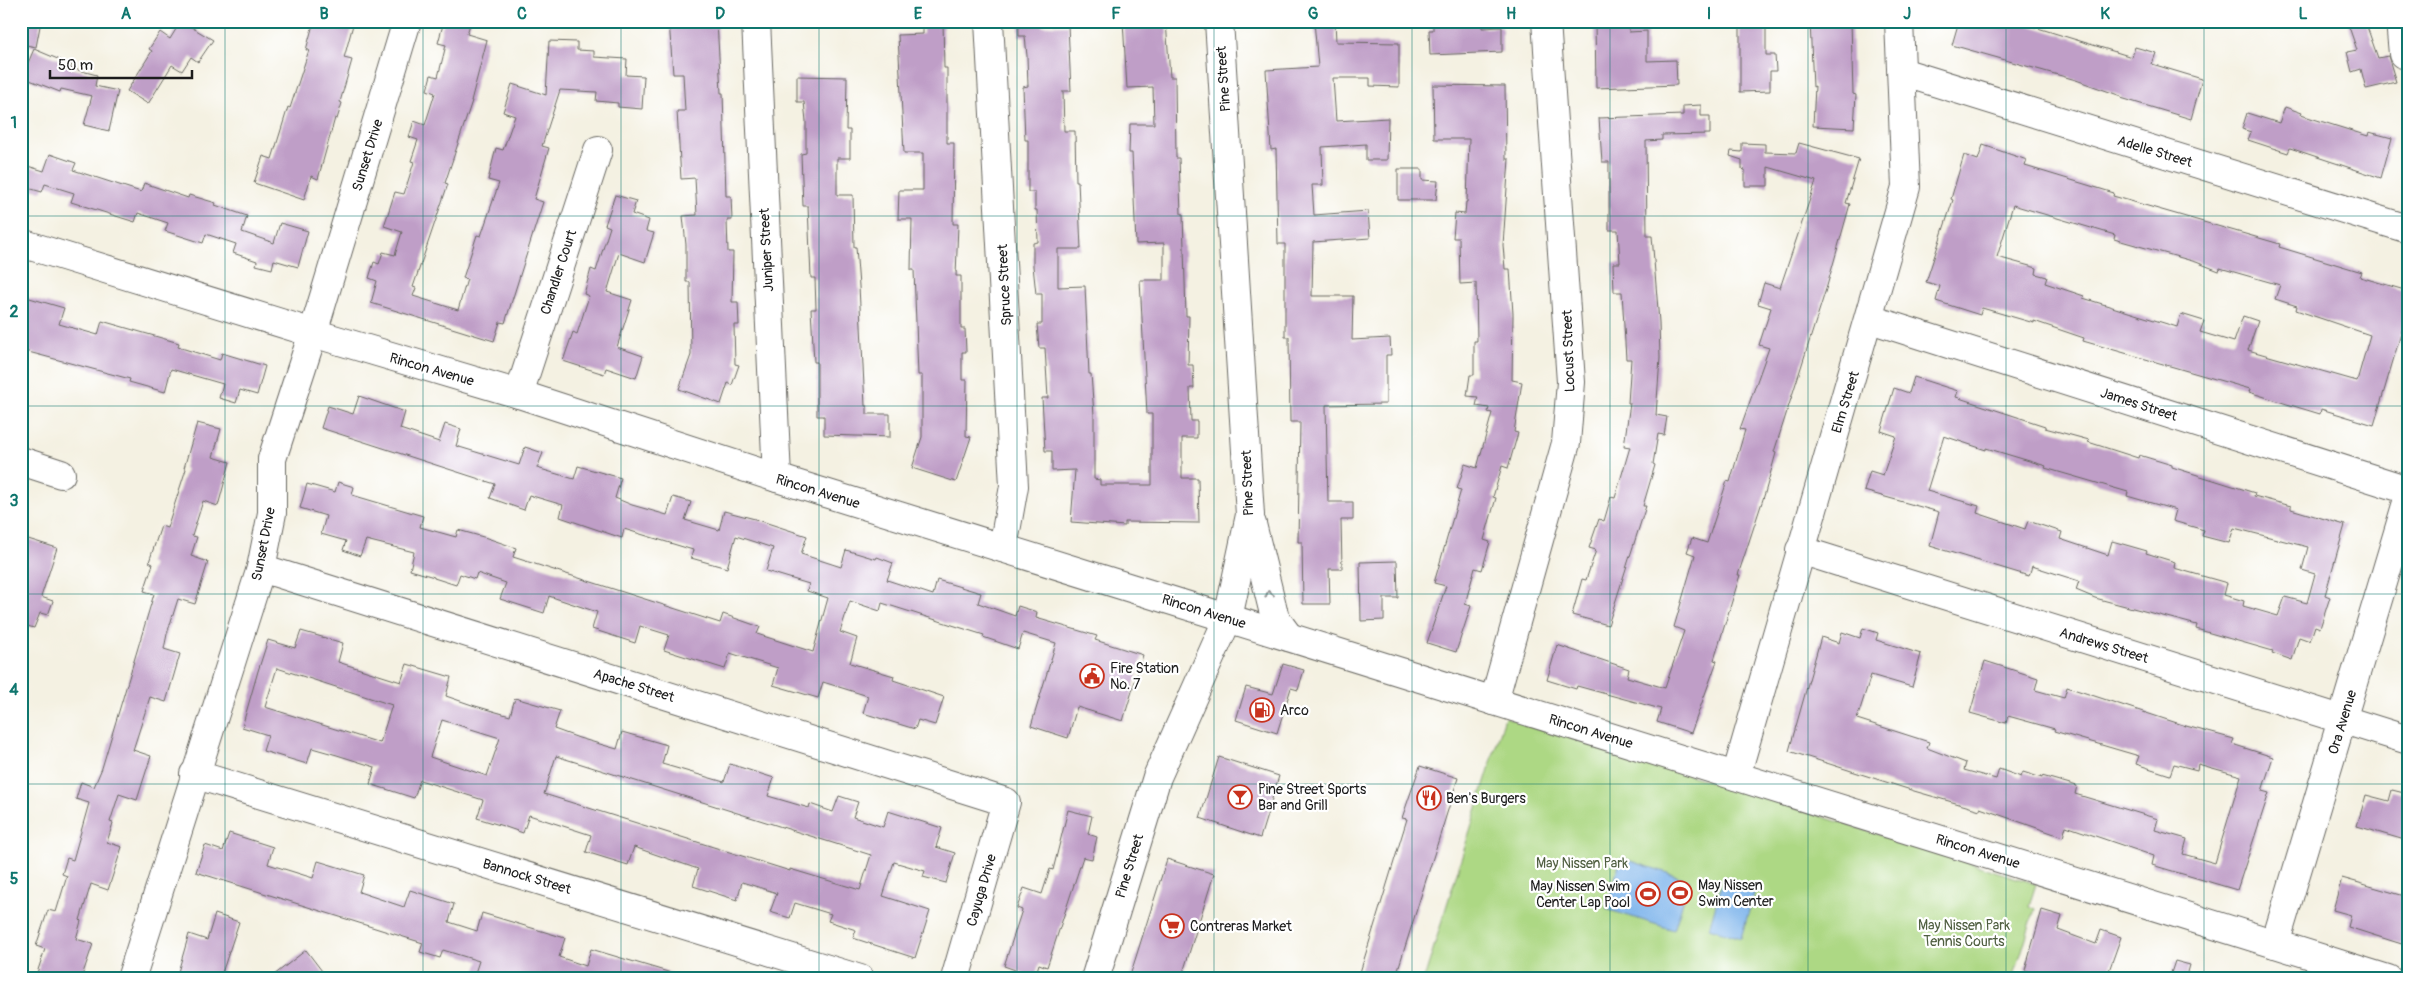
<svg xmlns="http://www.w3.org/2000/svg" width="2429" height="1000" viewBox="0 0 2429 1000" font-family="Pangolin,sans-serif">
  <style>
    .green { fill: #add884; stroke: #647a50 }
    .water { fill: #7bb3eb; stroke: #4c6884 }
    .building { fill: #bf9ec7; fill-rule: evenodd }
    .lines { fill: none; stroke-linecap: round; stroke-linejoin: round }
    .minor-casing { stroke: #686761; stroke-width: 30 }
    .minor { stroke: #fff; stroke-width: 28 }
    .oneway { stroke: #999 }
    .grid { fill: none; stroke: #0f766e; stroke-width: 1; stroke-opacity: 0.55 }
    .labels { text-anchor: middle; stroke-width: 4.5; stroke-linejoin: round; paint-order: stroke }
    .street-label { font-size: 14px; fill: #1c1c1c; stroke: #fff }
    .poi-label { font-size: 14px; fill: #1c1c1c; stroke: #fff; text-anchor: start }
    .park-label { font-size: 14px; fill: #4f5e40; stroke: #fff }
    .neatline { fill: none; stroke: #0f766e; stroke-width: 2 }
    .grid-label { font-size: 16px; text-anchor: middle; font-weight: bold; fill: #0f766e }
  </style>
  <rect width="100%" height="100%" fill="#fff"/>
  <filter id="ink" filterUnits="userSpaceOnUse"><feTurbulence type="fractalNoise" baseFrequency=".02" numOctaves="2"/><feDisplacementMap in="SourceGraphic" scale="10" xChannelSelector="R" yChannelSelector="G"/><feConvolveMatrix kernelMatrix="1 2 1 2 8 2 1 2 1" color-interpolation-filters="sRGB"/></filter>
  <filter id="wash" filterUnits="userSpaceOnUse"><feTurbulence type="fractalNoise" baseFrequency=".0096" numOctaves="4" result="noise"/><feDisplacementMap in="SourceGraphic" scale="20" xChannelSelector="R" yChannelSelector="G"/><feGaussianBlur stdDeviation="1.12" result="paint"/><feColorMatrix in="noise" values="0 0 0 0 0 0 0 0 0 0 0 0 0 0 0 0 0 1.4 0 .05"/><feComposite in="paint" operator="in"/></filter>
  <g filter="url(#wash)">
    <rect width="100%" height="100%" fill="#f4f1e2"/>
    <path class="green" d="M1505 717 2036 884 2029 906 2035 909 2013 979H1424Z"/>
    <g class="water">
      <path d="M1621 858 1690 880 1674 930 1606 909Z"/>
      <path d="M1724 877 1756 887 1741 938 1709 928Z"/>
    </g>
    <g id="blocks">
      <g class="building">
        <path d="M21 21H41L36 47 21 44Z"/>
        <path d="M181 21 213 40 198 62 191 57 182 71 172 65 148 104 127 91 152 51 149 49 160 32 170 39Z"/>
        <path d="M314 21H354L344 58 352 60 340 102 342 103 337 119 335 118 318 179 311 176 304 200 254 183 263 156 272 159 288 107 290 108 309 50H306Z"/>
        <path d="M444 21H471L467 34 487 40 471 101H472L445 183 448 184 413 287 416 288 413 296 458 310 467 279 463 278 477 235 481 236 499 183 488 180 496 148 503 150 515 116 503 112 512 84 546 95 549 41 577 42V50L594 51V57L627 59 626 75 644 76 642 109 618 107V103L596 101 597 92 560 90 542 146 549 148 534 199 543 202 505 323 500 322 494 341 371 303 377 281 369 278 374 262 379 264 383 252 395 255 402 232 384 226 395 192 404 194 414 162 411 161 418 140 409 137 414 121 425 125 435 93 427 90 431 75 438 77 446 45 438 43Z"/>
        <path d="M669 21H717L721 93H723L726 196H731L732 220H727L728 252H733L732 302H738L739 325H734L735 364 739 365 732 385 728 383 721 404 679 389 691 355 690 282H686V245L683 216 697 215 695 178 681 179 677 111H685L683 74H673Z"/>
        <path d="M923 21H943L944 68H947V143H954L953 224H958L956 276H961V329H965L966 352H962V380H967L966 436 971 437 956 482 912 468 922 437V375H918L914 270H911L912 219H898L899 190H923V153H904L898 35 923 34Z"/>
        <path d="M1019 21H1041L1042 26 1068 25 1071 91H1063L1064 131H1075L1076 181H1078L1081 249H1058V287L1085 286 1089 374H1091L1094 415V479L1100 480V485H1152V414H1147L1140 280H1164V243L1136 244 1132 153H1129L1130 124H1154L1153 87 1127 88 1123 21H1166L1170 77H1175L1176 158H1179L1181 214H1183L1186 316H1189L1188 365H1193L1194 388H1190L1191 421H1197V438H1182V478H1198L1199 523 1125 522V526L1071 522 1075 470 1052 471V451H1045L1042 398H1048L1045 348H1039L1037 324H1042V294H1036L1033 266V243L1038 242 1037 210H1035V192H1028V140H1025L1023 87 1028 86 1027 56 1025 36H1019Z"/>
        <path d="M1314 21H1335L1336 42 1399 43V87L1370 86V78H1333L1336 121 1388 118 1387 160H1366V144L1322 147 1323 185H1312L1314 215 1368 211 1370 238 1313 242 1312 296H1353L1352 340 1390 338 1391 355H1386V404L1326 405 1328 502H1353V520H1341L1342 569H1329L1330 604H1303L1302 542H1298L1300 422H1290L1289 337H1285V244H1278L1276 149 1271 150 1266 70 1318 67Z"/>
        <path d="M1433 21H1482V28L1502 27V52L1430 55 1429 30H1433Z"/>
        <path d="M1595 21H1629V32L1647 31V61L1676 60 1677 85 1596 88Z"/>
        <path d="M1740 21H1766V55H1775L1776 71H1770V91L1740 92Z"/>
        <path d="M1810 21H1851L1853 94 1856 95 1854 128 1813 126 1815 86 1813 87Z"/>
        <path d="M1959 21H2015L2132 57 2135 47 2156 53 2152 64 2202 79 2191 119 2121 98V96L2076 80 1952 45Z"/>
        <path d="M2347 21H2365L2378 58 2388 56 2396 82 2366 89 2361 69 2352 72 2347 52 2357 50Z"/>
        <path d="M34 49 72 65 70 68 97 75 95 86 118 91 109 131 84 125 92 96 61 89 60 92 22 77Z"/>
        <path d="M797 76 847 77 846 130H850V158H837V195H853L854 247H856L859 286 865 406H867V414H890V437L824 435V416H817V362H814L811 309H816L815 278H811L808 206H803L801 154 806 153V121L804 102H797Z"/>
        <path d="M1433 85 1505 86 1506 159H1509L1503 245 1505 269H1510L1513 314 1512 380 1522 382 1514 432 1518 433 1508 468 1502 466 1493 497 1496 498 1484 540 1490 542 1482 570 1475 568 1465 604 1471 606 1456 652 1427 643 1446 586 1434 583 1461 490 1457 489 1465 464 1477 468 1492 413 1488 412 1489 408 1476 406 1478 397 1467 396 1470 375H1474V341H1477L1476 283 1460 284 1459 238H1453L1455 213 1465 214 1466 202H1467L1469 139H1434Z"/>
        <path d="M1701 105V116H1710V134L1662 135V140L1646 141 1647 236H1652L1659 322 1660 358 1656 415 1667 417 1664 435 1658 434 1653 464 1655 465 1643 506H1646L1608 625 1572 615 1582 579 1586 580 1596 550 1589 548 1599 519 1604 521 1611 497 1615 498 1630 447 1624 446 1630 403H1628L1631 359H1626L1622 292H1614L1613 263H1620L1618 230H1609V162H1602L1599 118 1683 115V106Z"/>
        <path d="M2285 107 2302 113 2301 115 2368 136 2369 132 2392 138 2381 178 2290 148 2288 153 2248 140 2251 132 2242 129 2247 113 2279 123Z"/>
        <path d="M1742 143 1765 144V152L1796 153 1799 143 1859 159 1846 203 1850 204 1827 286 1774 452 1776 453 1765 493 1738 575H1740L1714 660 1717 661 1691 733 1657 722 1661 709 1577 686 1576 689 1547 680 1557 645 1629 669 1627 677 1665 688 1684 631 1674 627 1695 555 1687 552 1692 538 1707 543 1727 481 1730 482 1745 430 1740 429 1769 348 1759 345 1771 308 1758 304 1764 283 1780 288 1816 181 1768 167V186H1745V170L1742 169V160L1730 156 1731 151 1742 152Z"/>
        <path d="M1983 145 2027 160 2025 166 2114 193 2113 196 2280 244 2279 247 2362 272 2360 277 2408 291V310L2374 425 2321 409 2320 414 2287 404 2249 392 2250 389 2083 341 2084 338 2034 321V323L1982 308 1980 315 1936 301 1940 286 1926 282 1953 200 1951 199 1958 175 1964 155 1978 160ZM2013 205 2115 235 2114 239 2196 262 2219 271 2220 268 2280 285 2275 299 2297 306 2296 310 2370 335 2357 381 2248 350 2258 321 2243 316 2234 342 2200 332 2204 321 2181 314 2177 327 2083 298 2084 296 2045 283 2047 277 2036 274 2037 268 1997 257Z"/>
        <path d="M50 154 76 163 73 170 141 192 144 183 188 198 189 195 216 203 215 205 247 216 242 232 274 243 280 223 308 231 298 267 274 260 272 269 256 265 257 261 233 253 236 244 206 234 203 243 165 231 168 223 138 213 135 222 71 202 74 193 45 184 42 192 21 186V164L44 171Z"/>
        <path d="M1398 169H1422V180L1438 181 1436 200H1398Z"/>
        <path d="M615 195 636 201 632 214 649 220 646 231 654 233 645 262 619 253 607 292 632 300 617 347 643 356 636 378 606 368 604 374 563 361 573 332 577 334 589 296 584 294 591 269 596 271 610 227 605 225Z"/>
        <path d="M26 297 64 308 59 324 98 335 102 321 179 343 178 347 220 360 222 353 265 366 257 395 240 390 236 403 219 398 223 384 171 369 165 392 129 382 130 379 21 350V315Z"/>
        <path d="M1914 377 1958 391 1956 397 2045 426V428L2089 440 2088 442 2138 458 2139 455 2172 465V467L2255 493 2254 496 2291 506V509L2345 525 2325 595 2330 597 2320 628 2315 626 2310 641 2299 637 2292 660 2272 653 2273 651 2196 629 2197 625 2095 598 2076 590 2079 581 2032 566 2029 576 1930 546 1939 512 1864 491 1870 471 1883 475 1896 436 1881 431 1894 388 1909 393ZM1944 436 1986 450V448L2046 466 2045 468 2128 492 2127 496 2176 510 2173 521 2204 530 2202 536 2229 543 2234 528 2308 547 2302 570 2315 574 2307 603 2285 597 2278 616 2243 606 2244 601 2224 595 2227 583 2174 568 2175 562 2146 553 2147 551 2112 541 2108 555 2060 539 2062 532 2028 521 2025 529 1977 513 1979 506 1927 491Z"/>
        <path d="M359 396 405 412 400 429 439 442 445 424 461 429 456 446 519 465 525 447 543 453 537 468 574 479 578 466 621 478 615 498 632 505 667 515 673 497 691 502 685 520 719 530 724 511 755 519 807 536 801 554 841 567 846 550 876 559 877 557 893 563 887 580 933 595 937 580 981 593 978 603 1015 616 1018 606 1037 612 1036 618 1097 636 1095 640 1143 655 1123 721 1077 707 1068 738 1031 726 1056 643 1023 633 1018 649 983 637 984 635 882 603 880 611 850 601 840 632 857 638 850 663 894 676 893 680 944 697 935 725 918 720 915 729 863 713 868 696 823 682 818 698 773 685 778 668 749 659 730 653 725 669 664 650 669 635 640 626 635 643 592 629 597 612 549 596 544 613 500 599 506 583 477 573 475 579 460 574 456 585 434 578V577L410 570 414 552 366 540 360 556 343 550 346 541 321 534 326 516 300 508 307 484 335 492 338 482 354 487 352 495 423 516 420 527 456 537 458 530 487 538 516 548 513 557 720 623 723 614 760 627 757 634 813 652 828 598 807 591 809 584 766 571 773 548 736 536 727 568 691 558 693 550 624 529 622 538 560 517 563 505 529 495 524 510 490 498 495 484 321 428 328 406 353 414Z"/>
        <path d="M197 423 221 429 213 457 230 462 218 506 203 501 192 536 197 537 191 556 208 562 195 604 178 599 167 634 164 649 180 654 166 702 150 697 133 750 151 756 137 800 119 794 110 822 113 823 107 842 122 847 108 890 91 884 80 920 81 921 76 939 93 944 81 979H35L45 949 36 946 48 910 56 912 67 876 62 874 67 858 73 860 89 803 76 799 81 782 94 787 102 768 154 594 144 591 153 564 149 562 161 526 167 528 186 469 184 468Z"/>
        <path d="M25 538 57 548 41 597 53 601 48 615 40 613 34 628 21 624V549Z"/>
        <path d="M1397 561 1398 598H1384V620L1361 621 1360 562Z"/>
        <path d="M1863 628 1878 633 1876 640 1921 654 1912 687 1871 675 1857 719 1929 742 1927 748 1966 763 1964 770 1996 779 1999 769 2021 777 2023 772 2042 778V776L2077 786 2075 794 2158 819 2155 830 2187 839 2183 854 2215 863 2241 776 2198 764 2197 770 2174 764 2170 775 2136 764 2139 756 2054 731 2055 729 2008 716 2006 723 1970 713 1985 661 2038 678 2035 690 2064 698 2067 687 2186 726 2234 739 2232 744 2273 757 2262 791 2269 793 2237 890 2152 865 2154 856 2066 826 2063 837 1980 808V810L1914 791 1789 751 1821 637 1839 643 1842 632 1860 638Z"/>
        <path d="M301 631 343 643 338 662 401 682 407 664 451 677 446 696 472 705 510 716 515 698 560 711 554 729 579 738 617 749 622 732 667 745 662 764 724 782 730 764 774 778 768 796 809 808 810 804 833 812 839 796 858 802 853 817 883 827 888 811 942 828 936 847 955 853 946 883 923 877 925 871 894 862 883 896 930 911 915 958 853 938 856 930 828 921 831 914 795 903 790 918 770 912 777 893 742 882 737 900 693 886 698 869 634 847 628 865 586 852 591 835 529 815 523 833 503 826 477 818 483 800 420 780 414 798 370 784 375 767 337 755 312 748 307 764 263 751 268 735 242 727 258 671 268 640 295 648ZM277 668 392 705 380 743 265 707ZM442 720 500 738 487 776 430 757ZM556 756 871 855 860 890 790 869V871L544 794Z"/>
        <path d="M1283 664 1304 670 1298 690 1291 688 1277 733 1236 720 1246 687 1273 694Z"/>
        <path d="M1219 757 1279 776 1260 838 1200 818Z"/>
        <path d="M1420 766 1458 778 1395 979H1358L1407 819 1402 818Z"/>
        <path d="M2392 790 2408 794V841L2357 826 2366 795 2389 801Z"/>
        <path d="M1068 810 1092 816 1088 834 1097 837 1092 859 1083 857 1047 967 1039 964 1035 977 1004 966 1022 910 1017 908 1024 888 1042 894 1050 869 1053 870Z"/>
        <path d="M229 833 273 847 268 864 313 878 318 861 364 875 359 892 404 907 410 890 454 904 449 922 477 931 482 913 565 938 559 957 586 966 591 949 678 975 677 979H484L474 976 479 961 443 950 440 958 420 952 423 943 196 872 205 845 223 851Z"/>
        <path d="M1167 859 1214 874 1181 979H1129Z"/>
        <path d="M2342 878 2408 897V946L2348 927 2351 915 2333 910Z"/>
        <path d="M2042 910 2062 916 2058 930 2096 944 2101 930 2121 937 2106 979H2055L2025 970Z"/>
        <path d="M215 914 239 922 220 979H176L189 934 207 940Z"/>
        <path d="M306 950 328 979H269Z"/>
        <path d="M2175 961 2190 965 2186 979H2169Z"/>
      </g>
    </g>
  </g>
  <g filter="url(#ink)">
    <use href="#blocks" fill-opacity="0" stroke="#686761" stroke-width="1"/>
    <g class="lines">
      <g class="minor-casing">
        <g id="minor">
          <path d="M756 21 777 478"/>
          <path d="M989 21 1014 486 1003 548"/>
          <path d="M2400 21 2403 54"/>
          <path d="M1902 72 2408 229"/>
          <path d="M21 243 313 333 519 394 777 478 2388 979"/>
          <path d="M1870 319 2408 490"/>
          <path d="M519 394 598 150"/>
          <path d="M21 461 61 474"/>
          <path d="M1252 524 1275 618 1289 637"/>
          <path d="M1800 550 2408 740"/>
          <path d="M261 568 1006 802 955 979"/>
          <path d="M1494 701 1566 443 1571 382 1546 21"/>
          <path d="M194 774 860 979"/>
          <path d="M1736 776 1906 187 1899 21"/>
          <path d="M2275 944 2408 499"/>
          <path d="M131 979 261 568 272 513V459L313 333 407 21"/>
          <path d="M1095 979 1157 777 1228 618 1250 515 1219 21"/>
        </g>
      </g>
      <use href="#minor" class="minor"/>
    </g>
    <defs><path id="oneway-chevron" d="M-2-3.5L2.5 0L-2 3.5" fill="none" stroke-width="1.6" stroke-linecap="round" stroke-linejoin="round" transform="scale(1.25)"/></defs>
    <use class="oneway" href="#oneway-chevron" transform="translate(1269 594) rotate(-104)"/>
  </g>
  <path class="grid" d="M225 21V979M423 21V979M621 21V979M819 21V979M1017 21V979M1214 21V979M1412 21V979M1610 21V979M1808 21V979M2006 21V979M2204 21V979M21 216H2408M21 406H2408M21 594H2408M21 784H2408"/>
  <defs>
    <g id="civic-ring" transform="scale(1.25)"><circle r="9.5" fill="#fff" stroke="#c8321e" stroke-width="1.5"/><path d="M-.6-6.5H3V-4.5H.6V-3L4-1V1h2V6H-6V1h2V-1L-.6-3ZM-1.2 2.5V6h2.4V2.5Z" fill="#c8321e"/></g>
    <g id="fuel-ring" transform="scale(1.25)"><circle r="9.5" fill="#fff" stroke="#c8321e" stroke-width="1.5"/><path d="M-5.5-6h7V0h2V4h1.3V-2.5L3-4.5l.8-.8L6-3V5H2.5V1h-1V6h-7ZM-4.2-4.7v3.2H.2V-4.7Z" fill="#c8321e"/></g>
    <g id="bar-ring" transform="scale(1.25)"><circle r="9.5" fill="#fff" stroke="#c8321e" stroke-width="1.5"/><path d="M-6-5H6L.8 .8V4.5H3.5V6h-7V4.5H-.8V.8Z" fill="#c8321e"/></g>
    <g id="restaurant-ring" transform="scale(1.25)"><circle r="9.5" fill="#fff" stroke="#c8321e" stroke-width="1.5"/><path d="M-5-6h1v4h1v-4h1v4h1v-4h1v5L-1.5 .5V6h-2V.5L-5-1ZM5-6V6H3V1.5H1.5Q1.5-4 5-6Z" fill="#c8321e"/></g>
    <g id="stadium-ring" transform="scale(1.25)"><circle r="9.5" fill="#fff" stroke="#c8321e" stroke-width="1.5"/><path d="M0-5a6.5 5 0 1 0 0 10a6.5 5 0 1 0 0-10ZM-3.5-1.8h7v3.6h-7Z" fill="#c8321e"/></g>
    <g id="supermarket-ring" transform="scale(1.25)"><circle r="9.5" fill="#fff" stroke="#c8321e" stroke-width="1.5"/><path d="M-6-5.5h2.5l.6 2H6L4.5 2H-2.5L-4.4-4H-6ZM-1.5 3.2a1.3 1.3 0 1 0 .1 0ZM3 3.2a1.3 1.3 0 1 0 .1 0Z" fill="#c8321e"/></g>
  </defs>
  <g fill-rule="evenodd">
    <use href="#civic-ring" x="1092" y="676"/>
    <use href="#fuel-ring" x="1262" y="710"/>
    <use href="#bar-ring" x="1240" y="797"/>
    <use href="#restaurant-ring" x="1429" y="798"/>
    <use href="#stadium-ring" x="1680" y="893"/>
    <use href="#stadium-ring" x="1648" y="894"/>
    <use href="#supermarket-ring" x="1172" y="926"/>
  </g>
  <g class="labels">
    <g class="street-label">
      <text transform="translate(1223 79) rotate(-94)" y="5">Pine Street</text>
      <text transform="translate(2155 151) rotate(17)" y="5">Adelle Street</text>
      <text transform="translate(367 155) rotate(-73)" y="5">Sunset Drive</text>
      <text transform="translate(766 250) rotate(-93)" y="5">Juniper Street</text>
      <text transform="translate(558 272) rotate(-72)" y="5">Chandler Court</text>
      <text transform="translate(1004 285) rotate(-93)" y="5">Spruce Street</text>
      <text transform="translate(1568 351) rotate(-92)" y="5">Locust Street</text>
      <text transform="translate(432 369) rotate(16)" y="5">Rincon Avenue</text>
      <text transform="translate(1845 402) rotate(-73)" y="5">Elm Street</text>
      <text transform="translate(2139 404) rotate(18)" y="5">James Street</text>
      <text transform="translate(1247 483) rotate(-92)" y="5">Pine Street</text>
      <text transform="translate(818 491) rotate(17)" y="5">Rincon Avenue</text>
      <text transform="translate(263 544) rotate(-79)" y="5">Sunset Drive</text>
      <text transform="translate(1204 611) rotate(17)" y="5">Rincon Avenue</text>
      <text transform="translate(2104 645) rotate(17)" y="5">Andrews Street</text>
      <text transform="translate(634 685) rotate(17)" y="5">Apache Street</text>
      <text transform="translate(2342 722) rotate(-73)" y="5">Ora Avenue</text>
      <text transform="translate(1591 731) rotate(17)" y="5">Rincon Avenue</text>
      <text transform="translate(1978 851) rotate(17)" y="5">Rincon Avenue</text>
      <text transform="translate(1129 866) rotate(-73)" y="5">Pine Street</text>
      <text transform="translate(527 876) rotate(17)" y="5">Bannock Street</text>
      <text transform="translate(981 890) rotate(-74)" y="5">Cayuga Drive</text>
    </g>
    <g class="poi-label">
      <text x="1110" y="673">Fire Station<tspan x="1110" dy="16">No. 7</tspan></text>
      <text x="1280" y="715">Arco</text>
      <text x="1258" y="794">Pine Street Sports<tspan x="1258" dy="16">Bar and Grill</tspan></text>
      <text x="1446" y="803">Ben's Burgers</text>
      <text x="1698" y="890">May Nissen<tspan x="1698" dy="16">Swim Center</tspan></text>
      <text x="1630" y="891" text-anchor="end">May Nissen Swim<tspan x="1630" dy="16">Center Lap Pool</tspan></text>
      <text x="1190" y="931">Contreras Market</text>
    </g>
    <g class="park-label">
      <text x="1582" y="868">May Nissen Park</text>
      <text x="1964" y="930">May Nissen Park<tspan x="1964" dy="16">Tennis Courts</tspan></text>
    </g>
  </g>
  <rect width="2429" height="1000" fill="none" stroke="#fff" stroke-width="55"/>
  <path d="M50 70v8h142v-8" fill="none" stroke="#1c1c1c" stroke-width="2.5"/>
  <text x="58" y="70" font-size="15" fill="#1c1c1c" stroke="#ffffff" stroke-width="4" paint-order="stroke">50 m</text>
  <rect x="28" y="28" width="2374" height="944" class="neatline"/>
  <g class="grid-label">
    <text x="126" y="19">A</text>
    <text x="324" y="19">B</text>
    <text x="522" y="19">C</text>
    <text x="720" y="19">D</text>
    <text x="918" y="19">E</text>
    <text x="1116" y="19">F</text>
    <text x="1313" y="19">G</text>
    <text x="1511" y="19">H</text>
    <text x="1709" y="19">I</text>
    <text x="1907" y="19">J</text>
    <text x="2105" y="19">K</text>
    <text x="2303" y="19">L</text>
    <text x="14" y="128">1</text>
    <text x="14" y="317">2</text>
    <text x="14" y="506">3</text>
    <text x="14" y="695">4</text>
    <text x="14" y="884">5</text>
  </g>
</svg>
